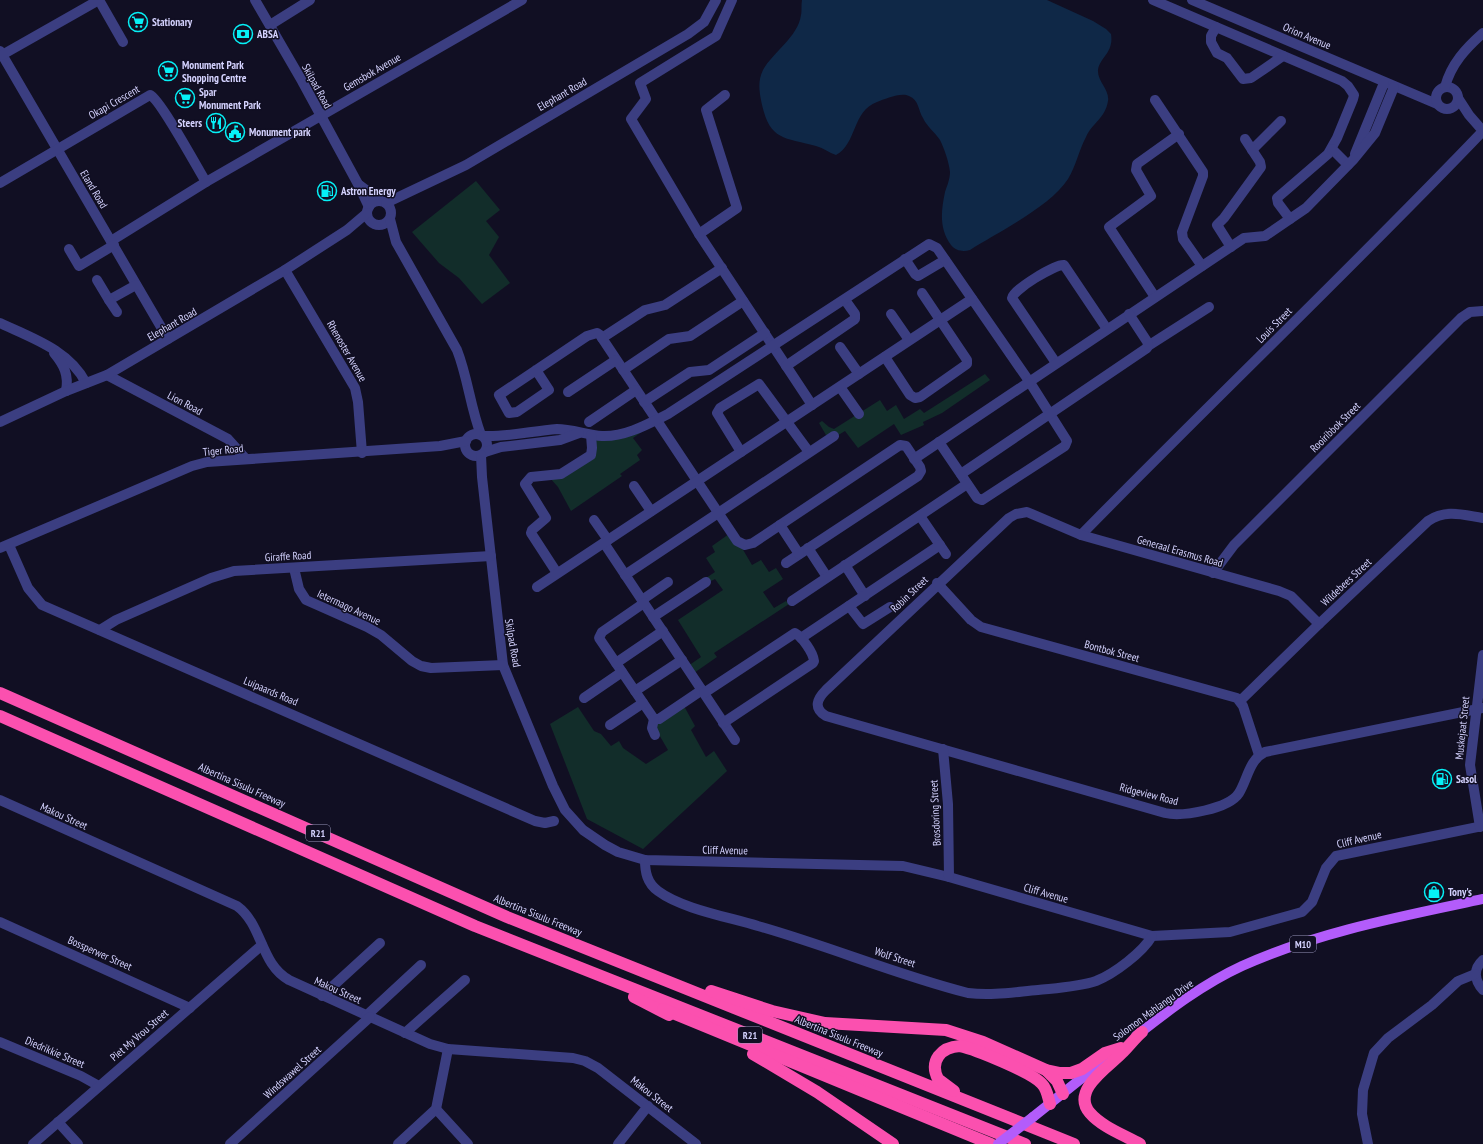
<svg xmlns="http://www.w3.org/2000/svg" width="1483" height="1144" viewBox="0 0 1483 1144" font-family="'PT Sans Narrow',sans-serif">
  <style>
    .green { fill: #122d2a }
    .water { fill: #0f2847 }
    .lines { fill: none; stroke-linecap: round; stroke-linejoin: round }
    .minor { stroke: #3b3e81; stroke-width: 10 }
    .major { stroke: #b35cfb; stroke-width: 10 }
    .highway { stroke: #fb50af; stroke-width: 12 }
    .major-bridge { stroke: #b35cfb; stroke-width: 10 }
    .labels { text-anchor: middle; stroke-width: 3; stroke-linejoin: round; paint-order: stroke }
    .shield { fill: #110f23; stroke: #9a98bc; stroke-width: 1 }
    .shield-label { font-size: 10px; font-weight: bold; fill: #d4d2fe }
    .poi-label { font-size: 11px; font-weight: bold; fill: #d4d2fe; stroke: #110f23; text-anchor: start }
    .street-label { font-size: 11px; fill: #d4d2fe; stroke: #110f23 }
  </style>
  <rect width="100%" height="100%" fill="#110f23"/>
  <g class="green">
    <path d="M476 181 500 210 486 221 499 237 489 255 510 283 482 304 459 278 439 263 412 232Z"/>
    <path d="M985 374 990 380 942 413 923 422 924 425 901 435 894 424 858 448 845 431 835 437 826 435 819 423 822 421 829 427 834 429 880 400 887 411 896 405 904 419 920 409 924 413Z"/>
    <path d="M643 431 633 438 642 450 637 455 640 460 620 474 622 476 571 511 558 487 550 478 587 461 596 440Z"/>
    <path d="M729 534 742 548 752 565 761 560 769 572 776 568 783 579 763 592 774 608 786 601 789 604 714 653 717 657 694 673 688 666 701 657 678 620 723 590 715 579 709 582 706 578 715 572 706 558 715 552 712 546Z"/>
    <path d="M684 706 695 726 691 730 706 757 714 751 727 771 643 849 587 819 550 724 578 707 594 731 601 734 611 746 619 741 623 748 646 764 668 750 654 726Z"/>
  </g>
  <path class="water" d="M802 0H1047L1093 21 1106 29 1111 34C1114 53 1100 57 1098 70 1097 81 1110 90 1108 101 1105 119 1092 123 1086 137 1079 150 1076 166 1068 179 1050 207 998 232 970 250 963 252 956 251 951 245 939 229 941 211 945 192 947 186 950 179 950 172 949 162 944 148 940 140 935 132 927 127 923 118 918 110 919 100 909 96 901 92 885 99 877 102 852 111 857 144 836 155 829 153 824 148 816 146 783 137 769 141 761 100 759 90 758 80 763 70 773 52 798 37 801 15 802 11 801 5 802 0Z"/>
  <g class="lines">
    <g class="minor">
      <path d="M255 0 302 81 358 184 369 207"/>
      <path d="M732 0 716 36 640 83 646 99 631 119 699 234 812 405"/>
      <path d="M1153 0 1342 81 1348 86 1354 95 1353 99 1337 138 1328 154 1277 198 1278 203 1290 219"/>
      <path d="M1192 0 1437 104"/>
      <path d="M270 25 310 0"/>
      <path d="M1216 27 1211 36V42L1217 53 1227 58 1243 79 1251 78 1283 56"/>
      <path d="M0 51 168 339"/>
      <path d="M2 55 99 0 123 42"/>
      <circle cx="1447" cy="98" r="11"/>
      <path d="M1445 87C1451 64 1466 48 1483 33"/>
      <path d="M1155 100 1203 172V176L1182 232 1183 239 1202 266"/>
      <path d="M1332 149 1348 165"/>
      <path d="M1252 150 1281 121"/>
      <path d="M1355 154 1384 83"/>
      <path d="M0 183 150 95C160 99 198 169 206 182"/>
      <path d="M358 184 381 201"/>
      <circle cx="379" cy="213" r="12"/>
      <path d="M386 203 466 165 688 34 704 22 716 0"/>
      <path d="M390 219 396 242 457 350C468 378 470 406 481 435"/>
      <path d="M699 234 737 208 706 110 725 95"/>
      <path d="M111 241 206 182 522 0"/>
      <path d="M1231 247 1217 225 1224 218 1261 167 1260 162 1245 139"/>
      <path d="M69 249 79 266 114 245"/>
      <path d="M905 259 915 274 918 276 945 260"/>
      <path d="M285 270 355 388 358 402 362 453"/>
      <path d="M97 280 109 300 136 285"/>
      <path d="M1155 297 1109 227 1151 196 1136 170 1137 164 1179 134"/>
      <path d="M109 300 117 312"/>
      <path d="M891 314 909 340"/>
      <path d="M0 323C32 338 69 350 86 383"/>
      <path d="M602 338 645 310 665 305 722 268"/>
      <path d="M1148 346 1209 307"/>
      <path d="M840 347 859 374"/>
      <path d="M54 353C64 365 69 375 66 391"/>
      <path d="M885 357 910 395 915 398 920 397 967 364V360L922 293"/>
      <path d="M1056 363 1012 298C1013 290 1055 264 1064 265L1107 329"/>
      <path d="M786 366 855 319V314L845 300"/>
      <path d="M536 370 549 390 517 412 509 413 499 395 587 336 597 333 600 335 737 541 745 545 753 543 900 445 906 446 920 467 921 471 918 476 786 563"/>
      <path d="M623 370 669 339 690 336 743 301"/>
      <path d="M107 375 228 439 246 459"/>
      <path d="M840 387 859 414"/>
      <path d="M568 392 616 360"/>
      <path d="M644 402 690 372 709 370 765 333"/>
      <path d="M0 422 66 391 107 375 285 270 347 230 367 213"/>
      <path d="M589 422 636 390"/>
      <circle cx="476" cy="445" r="11"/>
      <path d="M484 436C508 437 532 431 557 429 572 429 587 435 602 436 625 437 648 424 668 414L929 244 937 248 1029 381 1067 441 1065 446 982 500 977 498 939 442"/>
      <path d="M485 452 501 447 560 440 579 433"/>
      <path d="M741 452 717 413 720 408 759 384 809 452"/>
      <path d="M481 455 482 477 503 665 553 786 565 810 583 830 605 845 618 852 645 860 903 866 949 877 1152 936 1230 932 1302 912 1312 902 1326 868 1336 856 1483 826"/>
      <path d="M914 459 1244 238 1265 236 1306 208 1353 160 1375 133 1394 87"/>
      <path d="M961 474 1147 348 1148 343 1129 314"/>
      <path d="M634 486 651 511"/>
      <path d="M920 516 946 554"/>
      <path d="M594 520 608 540"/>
      <path d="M780 525 799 554"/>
      <path d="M1081 535C1214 399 1352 268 1483 131L1469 115 1458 98"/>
      <path d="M604 543 735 740"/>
      <path d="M9 545 28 588 42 605 535 821 545 823 554 821"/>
      <path d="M0 548 192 466 207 462 440 446 466 441"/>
      <path d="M808 548 827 577"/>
      <path d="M845 565 865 596"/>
      <path d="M294 568 299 589 306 600 367 627 381 635 412 661 421 666 431 668 503 665"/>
      <path d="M557 573 531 533 532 530 546 518 525 484 531 477 561 474 591 455 592 448 591 435"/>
      <path d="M1213 573 1234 545 1461 318 1470 312 1483 311"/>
      <path d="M625 575 834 436"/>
      <path d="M937 583 971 620 981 627 1237 698 1243 706 1259 755"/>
      <path d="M537 587 972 299"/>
      <path d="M642 600 668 582"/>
      <path d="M792 601 967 484"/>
      <path d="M644 603 602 632 599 638 654 719H659L702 690"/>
      <path d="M849 606 863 624 890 607"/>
      <path d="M653 617 706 582"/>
      <path d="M1319 624 1291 596 1279 591 1081 535 1027 512 1016 514 1009 518 826 690C817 699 813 708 826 716L1165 813C1182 817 1229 809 1239 793 1248 778 1249 760 1265 752L1483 708"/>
      <path d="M100 630 116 620 211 578 234 571 491 556"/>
      <path d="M801 638 940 545"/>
      <path d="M616 663 663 631"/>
      <path d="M635 691 682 660"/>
      <path d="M704 693 795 633C802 637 813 652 814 661L813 663 723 723"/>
      <path d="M584 698 622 672"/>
      <path d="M1240 701 1319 624 1428 521C1446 509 1463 515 1483 518"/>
      <path d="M654 719 652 728 655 735"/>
      <path d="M610 725 643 703"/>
      <path d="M943 749 948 804 949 877"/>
      <path d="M0 800 237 906C263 925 260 964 289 980L430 1044 448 1049 573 1058 585 1061 598 1068 696 1144"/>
      <path d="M1480 827 1470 765 1483 655"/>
      <path d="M645 860C645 872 647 883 658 891 682 909 729 917 758 926 829 946 897 975 968 993 992 996 1015 992 1038 990 1057 988 1078 987 1096 981 1114 974 1143 952 1152 936"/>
      <path d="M0 922 190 1008"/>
      <path d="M1483 960C1473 969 1474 980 1483 990"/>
      <path d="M322 996 380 943"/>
      <path d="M366 1016 421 965"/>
      <path d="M405 1033 465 980"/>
      <path d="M0 1042 81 1076 99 1086"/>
      <path d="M436 1109 468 1144"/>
      <path d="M58 1122 78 1144"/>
      <path d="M33 1144 262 945"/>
      <path d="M230 1144 370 1017"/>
      <path d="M398 1144 436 1109 448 1049"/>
      <path d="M618 1144 648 1106"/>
      <path d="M1368 1144 1362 1114 1363 1090 1374 1053 1388 1038 1432 1005 1458 981 1475 974"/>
    </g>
    <g class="major">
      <path d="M1136 1036C1169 1010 1203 984 1242 966 1317 932 1403 916 1483 899"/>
      <path d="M1033 1117 1112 1054"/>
    </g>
    <g class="highway">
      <path d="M0 693 507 917 1074 1144"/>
      <path d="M0 716 475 926 1025 1144"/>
      <path d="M711 991 772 1011 825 1023 946 1030 983 1042 1046 1070 1060 1073H1071L1082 1069 1105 1053 1121 1048"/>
      <path d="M634 997 669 1015"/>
      <path d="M663 1009 991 1144"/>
      <path d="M753 1054 817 1092 893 1144"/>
      <path d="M1046 1070 1057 1081 1063 1094"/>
      <path d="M954 1091 938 1079C929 1061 941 1047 960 1046 975 1049 1033 1073 1042 1084 1047 1089 1048 1097 1050 1104"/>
      <path d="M1140 1144C1124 1135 1102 1127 1090 1113 1070 1090 1110 1066 1123 1052 1129 1046 1135 1038 1142 1032"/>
    </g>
    <path class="major-bridge" d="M998 1144 1033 1117"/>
  </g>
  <defs>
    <g id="supermarket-ring" transform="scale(1)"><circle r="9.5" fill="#110f23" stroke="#06f0f6" stroke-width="1.5"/><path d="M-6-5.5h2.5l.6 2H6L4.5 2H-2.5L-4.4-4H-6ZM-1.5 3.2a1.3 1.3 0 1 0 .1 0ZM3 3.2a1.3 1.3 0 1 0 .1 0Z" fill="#06f0f6"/></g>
    <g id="bank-ring" transform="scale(1)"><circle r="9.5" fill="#110f23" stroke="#06f0f6" stroke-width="1.5"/><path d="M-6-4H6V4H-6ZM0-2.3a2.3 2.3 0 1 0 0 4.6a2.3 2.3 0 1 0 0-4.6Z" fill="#06f0f6"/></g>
    <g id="restaurant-ring" transform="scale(1)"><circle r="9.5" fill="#110f23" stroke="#06f0f6" stroke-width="1.5"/><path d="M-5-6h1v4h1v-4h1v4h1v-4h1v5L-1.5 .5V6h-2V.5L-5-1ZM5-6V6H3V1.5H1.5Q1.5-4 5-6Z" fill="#06f0f6"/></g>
    <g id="civic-ring" transform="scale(1)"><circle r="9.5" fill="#110f23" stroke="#06f0f6" stroke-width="1.5"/><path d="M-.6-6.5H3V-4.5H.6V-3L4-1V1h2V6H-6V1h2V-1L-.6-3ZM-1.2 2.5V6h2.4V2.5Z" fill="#06f0f6"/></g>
    <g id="fuel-ring" transform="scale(1)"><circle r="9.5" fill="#110f23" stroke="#06f0f6" stroke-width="1.5"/><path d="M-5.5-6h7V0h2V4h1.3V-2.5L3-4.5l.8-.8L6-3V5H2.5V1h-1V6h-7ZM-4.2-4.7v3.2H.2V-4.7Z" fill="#06f0f6"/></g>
    <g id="shop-ring" transform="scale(1)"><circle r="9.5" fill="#110f23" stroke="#06f0f6" stroke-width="1.5"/><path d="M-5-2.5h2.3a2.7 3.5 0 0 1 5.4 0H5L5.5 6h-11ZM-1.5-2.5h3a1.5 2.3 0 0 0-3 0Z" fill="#06f0f6"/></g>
  </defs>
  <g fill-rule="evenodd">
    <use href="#supermarket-ring" x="138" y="22"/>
    <use href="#bank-ring" x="243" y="34"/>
    <use href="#supermarket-ring" x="168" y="71"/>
    <use href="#supermarket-ring" x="185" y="98"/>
    <use href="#restaurant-ring" x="216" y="123"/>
    <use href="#civic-ring" x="235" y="132"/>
    <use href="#fuel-ring" x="327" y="191"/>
    <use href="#fuel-ring" x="1442" y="779"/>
    <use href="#shop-ring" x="1434" y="892"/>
  </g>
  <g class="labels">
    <g class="shield">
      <rect x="306" y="825" width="24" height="16" rx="3"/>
      <rect x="1290" y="936" width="26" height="16" rx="3"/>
      <rect x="738" y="1027" width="24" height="16" rx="3"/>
    </g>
    <g class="shield-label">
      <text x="318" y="837">R21</text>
      <text x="1303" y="948">M10</text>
      <text x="750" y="1039">R21</text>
    </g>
    <g class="poi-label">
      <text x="152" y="26">Stationary</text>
      <text x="257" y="38">ABSA</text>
      <text x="182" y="69">Monument Park<tspan x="182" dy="13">Shopping Centre</tspan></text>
      <text x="199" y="96">Spar<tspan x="199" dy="13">Monument Park</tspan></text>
      <text x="202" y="127" text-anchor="end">Steers</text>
      <text x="249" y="136">Monument park</text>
      <text x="341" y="195">Astron Energy</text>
      <text x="1456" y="783">Sasol</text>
      <text x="1448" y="896">Tony's</text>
    </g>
    <g class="street-label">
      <text transform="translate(1307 36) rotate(23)" y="4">Orion Avenue</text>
      <text transform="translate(372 72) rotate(-30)" y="4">Gemsbok Avenue</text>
      <text transform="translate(317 86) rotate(61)" y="4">Skilpad Road</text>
      <text transform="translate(562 94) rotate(-30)" y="4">Elephant Road</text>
      <text transform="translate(114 102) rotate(-30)" y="4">Okapi Crescent</text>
      <text transform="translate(94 189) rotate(59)" y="4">Eland Road</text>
      <text transform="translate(172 324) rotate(-30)" y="4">Elephant Road</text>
      <text transform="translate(1274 325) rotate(-45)" y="4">Louis Street</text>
      <text transform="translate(347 351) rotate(60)" y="4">Rhenoster Avenue</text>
      <text transform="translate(185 403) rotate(28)" y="4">Lion Road</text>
      <text transform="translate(1335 427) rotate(-45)" y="4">Rooiribbok Street</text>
      <text transform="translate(223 450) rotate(-6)" y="4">Tiger Road</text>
      <text transform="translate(1180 551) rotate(16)" y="4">Generaal Erasmus Road</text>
      <text transform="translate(288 556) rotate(-3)" y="4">Giraffe Road</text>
      <text transform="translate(1346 582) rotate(-43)" y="4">Wildebees Street</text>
      <text transform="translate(909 594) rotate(-44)" y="4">Robin Street</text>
      <text transform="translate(349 607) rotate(25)" y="4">Ietermago Avenue</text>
      <text transform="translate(513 643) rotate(80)" y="4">Skilpad Road</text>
      <text transform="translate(1112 651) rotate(15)" y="4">Bontbok Street</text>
      <text transform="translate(271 691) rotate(23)" y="4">Luipaards Road</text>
      <text transform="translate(1462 728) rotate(-84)" y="4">Muskejaat Street</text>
      <text transform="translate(242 785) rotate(24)" y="4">Albertina Sisulu Freeway</text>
      <text transform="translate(1149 794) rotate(14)" y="4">Ridgeview Road</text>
      <text transform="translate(935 813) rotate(-93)" y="4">Brosdoring Street</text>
      <text transform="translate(64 816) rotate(24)" y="4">Makou Street</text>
      <text transform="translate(1359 839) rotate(-13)" y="4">Cliff Avenue</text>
      <text transform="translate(725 850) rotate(1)" y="4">Cliff Avenue</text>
      <text transform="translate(1046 893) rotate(16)" y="4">Cliff Avenue</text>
      <text transform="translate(538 915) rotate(22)" y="4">Albertina Sisulu Freeway</text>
      <text transform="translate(100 953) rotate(24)" y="4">Bossperwer Street</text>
      <text transform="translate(895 957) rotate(18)" y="4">Wolf Street</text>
      <text transform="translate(338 990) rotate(24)" y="4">Makou Street</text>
      <text transform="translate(1153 1010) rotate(-36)" y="4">Solomon Mahlangu Drive</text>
      <text transform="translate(139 1035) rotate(-41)" y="4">Piet My Vrou Street</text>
      <text transform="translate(839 1036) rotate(22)" y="4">Albertina Sisulu Freeway</text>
      <text transform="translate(55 1052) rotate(23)" y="4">Diedrikkie Street</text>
      <text transform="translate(292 1072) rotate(-42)" y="4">Windswawel Street</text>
      <text transform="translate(652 1094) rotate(38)" y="4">Makou Street</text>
    </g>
  </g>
</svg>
